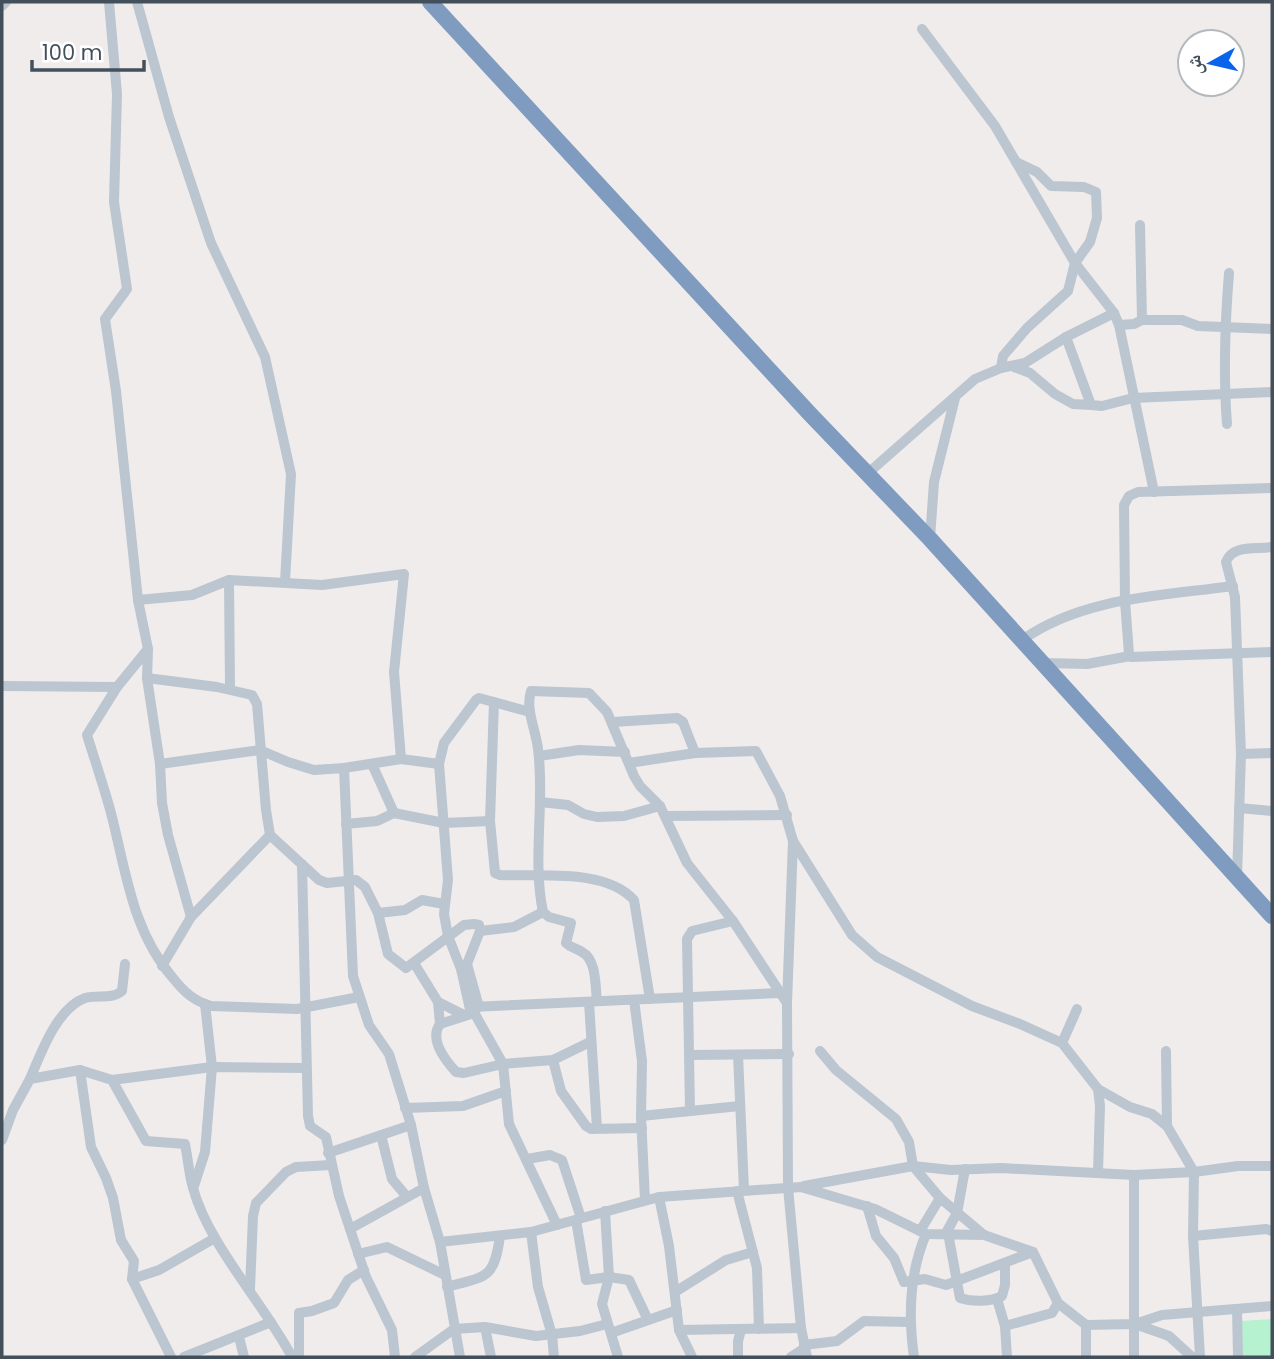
<svg xmlns="http://www.w3.org/2000/svg" width="1274" height="1359" viewBox="0 0 1274 1359" font-family="Poppins,'Noto Naskh Arabic',sans-serif">
  <style>
    .green { fill: #b6f2d0 }
    .lines { fill: none; stroke-linecap: round; stroke-linejoin: round }
    .minor { stroke: #bbc6d0; stroke-width: 10 }
    .highway { stroke: #7f9cc0; stroke-width: 16 }
  </style>
  <rect width="100%" height="100%" fill="#f0ecec"/>
  <path class="green" d="M1272 1319V1357H1242L1241 1321Z"/>
  <g class="lines">
    <g class="minor">
      <path d="M109 2 117 94 114 202 127 289 105 319 116 391 138 600 148 649 147 678 160 764 162 803 168 835 191 917"/>
      <path d="M137 2 169 117 211 243 265 357 291 474 285 582"/>
      <path d="M2 6 6 2"/>
      <path d="M922 29 995 126 1075 263 1114 313 1119 325 1154 492"/>
      <path d="M1142 320H1182L1198 326 1272 329"/>
      <path d="M1119 325 1134 324 1142 320 1140 225"/>
      <path d="M1066 337 1091 405 1102 406 1133 398 1272 392"/>
      <path d="M1014 367 1030 373 1055 394 1073 404 1091 405"/>
      <path d="M1001 368 1003 356 1027 328 1068 291 1075 263 1090 242 1097 218 1096 192 1084 187 1051 186 1037 172 1016 162"/>
      <path d="M1227 424C1223 373 1225 323 1229 273"/>
      <path d="M867 474 975 379 1001 368 1025 363 1066 337 1114 313"/>
      <path d="M1272 488 1138 492 1129 496 1124 505 1125 601 1129 654 1131 657 1272 652"/>
      <path d="M930 539 934 482 955 398"/>
      <path d="M229 580 230 689"/>
      <path d="M138 600 192 595 229 580 322 585 404 574 394 672 401 759"/>
      <path d="M1022 640C1083 597 1161 596 1233 586"/>
      <path d="M148 649 117 687 87 735C95 761 104 787 111 813 126 871 132 931 173 978 184 992 194 1001 211 1006L297 1009 359 997"/>
      <path d="M1043 663 1087 664 1130 656"/>
      <path d="M147 678 217 687 252 695 257 704 266 810 270 835 319 880 327 883 356 880 365 887 378 913 388 954 406 968 464 925 474 924 479 925 480 931 467 964 461 969"/>
      <path d="M2 686 117 687"/>
      <path d="M613 722 677 718 683 722 695 753"/>
      <path d="M1241 754 1272 753"/>
      <path d="M539 756 579 750 625 752"/>
      <path d="M629 763 695 753 756 751 780 796 793 841 787 1003 788 1187 801 1328 807 1357"/>
      <path d="M160 764 260 750 288 762 314 770 344 768 401 759 439 764"/>
      <path d="M372 764 394 813"/>
      <path d="M344 768 353 976 369 1025 389 1054 411 1125 424 1188 440 1242 460 1357"/>
      <path d="M540 802 568 805 584 814 597 817 624 816 660 806"/>
      <path d="M1239 808 1272 811"/>
      <path d="M666 816 787 815"/>
      <path d="M490 821 494 702"/>
      <path d="M346 824 377 821 394 813 444 823 490 821 495 873 500 875C540 877 605 868 634 900L650 999"/>
      <path d="M793 841 852 935 877 957 972 1006 1020 1024 1062 1043 1098 1089 1130 1107 1152 1114 1167 1126 1194 1172 1193 1236 1200 1357"/>
      <path d="M302 864 308 1116 310 1126 326 1137 339 1196 366 1277 392 1330 395 1357"/>
      <path d="M1237 877 1241 754 1235 597 1226 562C1233 544 1256 550 1272 547"/>
      <path d="M378 913 405 910 422 900 444 904"/>
      <path d="M480 931 514 927 543 912"/>
      <path d="M414 963 438 1002 440 1024C429 1039 445 1060 456 1072L464 1073 503 1064 553 1060 590 1042"/>
      <path d="M467 964 479 1007"/>
      <path d="M162 966 191 917 270 835"/>
      <path d="M634 1000 642 1061 641 1116 645 1200"/>
      <path d="M597 1001C595 986 597 960 582 952 576 948 571 948 566 943L571 923 549 917 543 912C532 859 545 802 538 749 536 730 525 709 531 691L589 693 607 712 634 776 640 786 660 806 687 863 733 921 787 1003"/>
      <path d="M438 1002 464 1015"/>
      <path d="M589 1002 597 1128"/>
      <path d="M471 1007 503 1064 509 1124 557 1225"/>
      <path d="M471 1014 461 969 448 936 444 914 448 880 439 764 444 743 476 700 479 698 530 712"/>
      <path d="M440 1024 471 1014V1007L780 993"/>
      <path d="M1062 1043 1077 1009"/>
      <path d="M820 1051 836 1070 896 1119 909 1142 913 1166 940 1198 984 1235"/>
      <path d="M1166 1051 1167 1126"/>
      <path d="M690 1055 789 1054"/>
      <path d="M738 1055 744 1190"/>
      <path d="M553 1060 561 1091 586 1126 591 1129 642 1128"/>
      <path d="M80 1070 91 1147 106 1178 113 1198 121 1240 134 1261 132 1279 171 1357"/>
      <path d="M30 1079C41 1053 57 1008 85 998 98 994 111 1000 122 991L125 964"/>
      <path d="M112 1080 146 1141 185 1144C188 1159 189 1174 193 1188 208 1244 264 1304 292 1357"/>
      <path d="M1098 1089 1100 1106 1098 1172"/>
      <path d="M405 1108 463 1106 506 1091"/>
      <path d="M690 1111 687 939 692 931 733 921"/>
      <path d="M641 1116 740 1106"/>
      <path d="M381 1135 392 1179 407 1197"/>
      <path d="M2 1140 13 1110 30 1079 80 1070 112 1080 212 1067 306 1068"/>
      <path d="M328 1153 411 1125"/>
      <path d="M527 1159 550 1155 562 1160 581 1218"/>
      <path d="M1134 1175V1357"/>
      <path d="M194 1186 205 1152 212 1067 205 1004"/>
      <path d="M804 1186 913 1166 951 1170 1001 1168 1134 1175 1194 1172 1238 1166H1272"/>
      <path d="M737 1191 757 1268 759 1329"/>
      <path d="M659 1197 669 1246 679 1330 692 1357"/>
      <path d="M867 1206 876 1236 894 1258 904 1282 925 1279 946 1285 1033 1252"/>
      <path d="M605 1211 609 1277 602 1304 618 1357"/>
      <path d="M576 1220 586 1280 609 1277 629 1280 648 1320"/>
      <path d="M350 1229 424 1188"/>
      <path d="M920 1231 940 1198"/>
      <path d="M531 1232 538 1287 552 1335 554 1357"/>
      <path d="M946 1233 957 1213 965 1169"/>
      <path d="M948 1233 960 1298C972 1302 991 1302 1002 1296L1005 1285V1263"/>
      <path d="M1193 1236 1266 1229 1272 1231"/>
      <path d="M440 1242 531 1232 659 1197 801 1187 875 1209 926 1234 984 1235 1033 1252 1058 1303 1086 1325 1135 1324 1162 1315 1272 1306"/>
      <path d="M358 1254 387 1247 445 1275"/>
      <path d="M132 1279 159 1270 215 1238"/>
      <path d="M447 1287C486 1276 494 1280 500 1236"/>
      <path d="M250 1289 253 1216 256 1203 286 1172 296 1167 331 1165"/>
      <path d="M675 1292 726 1260 753 1252"/>
      <path d="M997 1299 1005 1326 1007 1357"/>
      <path d="M1237 1309 1238 1357"/>
      <path d="M1135 1324 1169 1336 1192 1357"/>
      <path d="M1005 1326 1052 1313 1058 1303"/>
      <path d="M485 1327 491 1357"/>
      <path d="M679 1330 801 1328"/>
      <path d="M611 1333 677 1310"/>
      <path d="M239 1337 244 1357"/>
      <path d="M804 1345 837 1341 864 1321 909 1322"/>
      <path d="M184 1357 271 1322"/>
      <path d="M299 1357V1313L312 1311 334 1303 348 1280 364 1270"/>
      <path d="M415 1357 454 1329 485 1327 536 1336 580 1331 607 1324"/>
      <path d="M738 1357V1341L741 1330"/>
      <path d="M791 1357 805 1348"/>
      <path d="M914 1357C908 1315 909 1274 926 1234"/>
      <path d="M1086 1357V1325"/>
    </g>
    <path class="highway" d="M430 2 810 414 930 539 1272 916"/>
  </g>
  <rect width="1274" height="1359" fill="none" stroke="#434f5b" stroke-width="7"/>
  <g transform="translate(1211 63) rotate(262)"><circle r="33" fill="#ffffff" stroke="#b4b9bd" stroke-width="2"/>
  <path d="M0-5L12 26L0 18L-12 26Z" fill="#0a63eb"/>
  <text y="-10" font-size="19" font-weight="bold" text-anchor="middle" fill="#434f5b">ش</text>
  </g>
  <path d="M32 60v10h112v-10" fill="none" stroke="#434f5b" stroke-width="3.5"/>
  <text x="42" y="60" font-size="21" fill="#434f5b" stroke="#ffffff" stroke-width="5" paint-order="stroke">100 m</text>
</svg>
